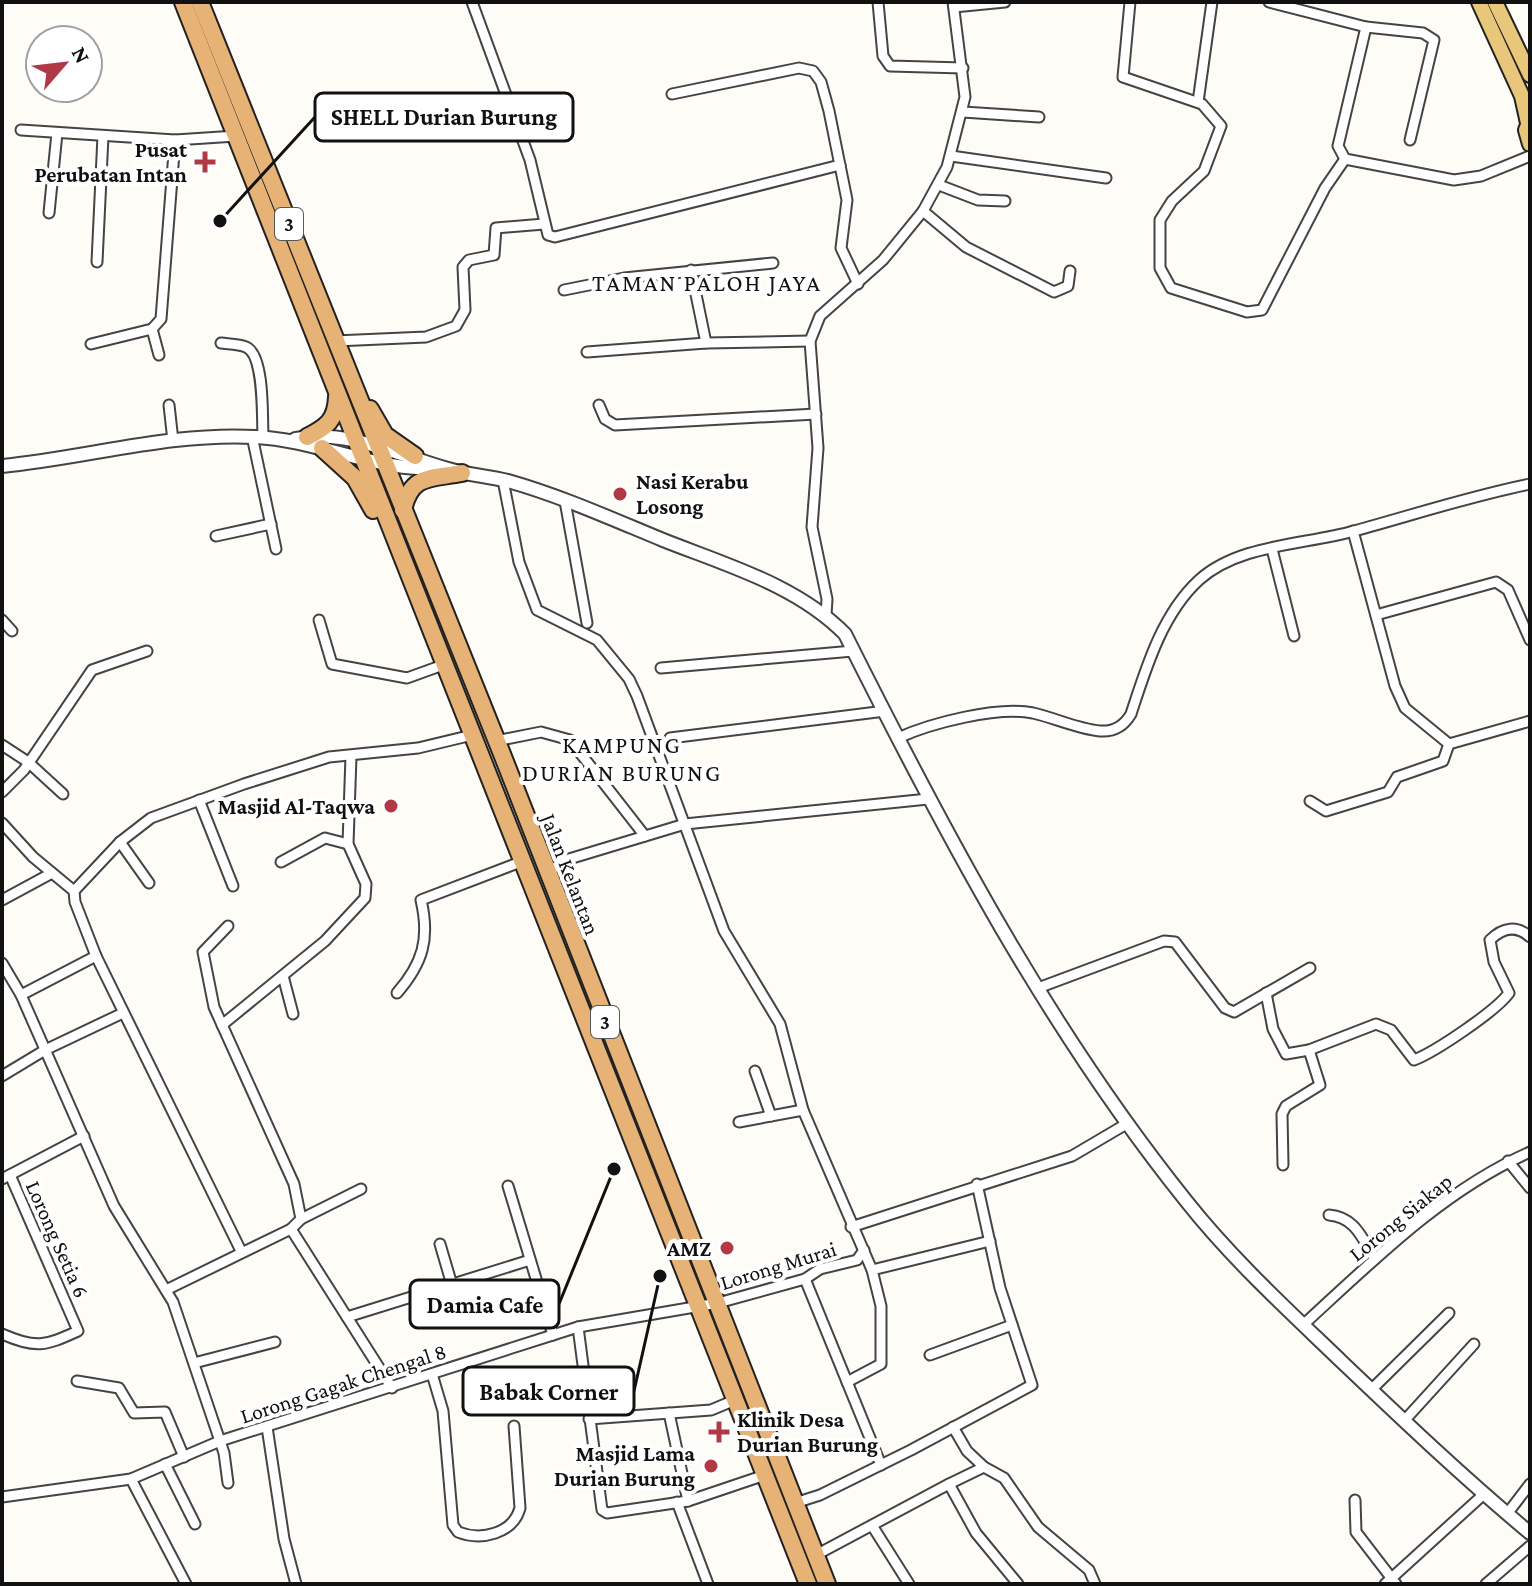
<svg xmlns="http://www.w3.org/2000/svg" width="1532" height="1586" viewBox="0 0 1532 1586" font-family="'Crimson Pro',serif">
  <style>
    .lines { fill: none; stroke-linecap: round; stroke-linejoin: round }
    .minor-casing { stroke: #444; stroke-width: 13 }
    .tertiary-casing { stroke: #444; stroke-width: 16 }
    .primary-casing { stroke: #222; stroke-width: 18 }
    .trunk-casing { stroke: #222; stroke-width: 20 }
    .minor { stroke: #fff; stroke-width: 9 }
    .tertiary { stroke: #fff; stroke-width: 12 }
    .primary { stroke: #e8c77b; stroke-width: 14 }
    .trunk { stroke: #e6b275; stroke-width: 16 }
    .poi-dot { fill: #b13946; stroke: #fff; stroke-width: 3 }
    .labels { text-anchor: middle; stroke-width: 8; stroke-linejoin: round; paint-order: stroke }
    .shield { fill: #fff; stroke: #585858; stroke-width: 2 }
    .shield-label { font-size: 20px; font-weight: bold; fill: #111 }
    .poi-label { font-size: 22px; font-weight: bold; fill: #111; stroke: #fff; text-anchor: end }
    .street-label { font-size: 22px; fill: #111; stroke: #fff }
    .neighbourhood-label { font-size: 24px; letter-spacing: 2px; fill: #111; stroke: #fff }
    .leader { fill: none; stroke: #111; stroke-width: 3 }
    .callout-dot { fill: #111; stroke: #fff; stroke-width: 3 }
    .callout { fill: #fff; stroke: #111; stroke-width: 3 }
    .callout-label { font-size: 24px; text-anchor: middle; font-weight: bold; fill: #111 }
  </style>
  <rect width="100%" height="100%" fill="#fefcf6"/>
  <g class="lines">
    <g class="minor-casing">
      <g id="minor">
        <path d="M472 2 530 160 548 235 555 237 840 165"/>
        <path d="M878 2 883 56 890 66 963 68"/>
        <path d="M1130 2 1123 77 1202 104 1221 126 1204 171 1172 201 1160 220V268L1171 288 1247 312 1262 310 1325 188 1345 159"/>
        <path d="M1269 2 1366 27 1338 146 1345 159 1454 180 1481 176 1530 156"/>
        <path d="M954 7 1005 2"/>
        <path d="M1366 27 1423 33 1434 40 1410 140"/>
        <path d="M672 94 799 68 813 71 821 82 829 111 847 200 841 248 858 284"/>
        <path d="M1198 102 1212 2"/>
        <path d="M963 112 1039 117"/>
        <path d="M21 130 175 140 236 136"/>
        <path d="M951 156 1106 178"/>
        <path d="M939 185 978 200 1005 201"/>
        <path d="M923 211 966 247 1054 292 1068 286 1070 271"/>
        <path d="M49 213 57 133"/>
        <path d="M97 262 103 136"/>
        <path d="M691 270 706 343"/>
        <path d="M564 290 624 278 773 263"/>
        <path d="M152 329 159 355"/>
        <path d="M335 341 426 337 456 326 465 310 463 267 469 260 494 255 496 228 544 224"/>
        <path d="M221 343C228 344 239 344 246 347 265 355 262 419 263 437"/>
        <path d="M91 344 152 329 161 319 175 140"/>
        <path d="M587 352 706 343 810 341"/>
        <path d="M169 405 173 441"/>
        <path d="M599 405 605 419 615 425 816 414"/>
        <path d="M252 436 276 549"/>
        <path d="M503 480 519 562 537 610 597 640 629 679 637 696 724 931 780 1024 803 1110 872 1270 881 1306V1364L847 1382"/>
        <path d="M565 501 587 623"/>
        <path d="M1353 531 1395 686 1405 708 1449 744 1530 721"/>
        <path d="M216 536 271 524"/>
        <path d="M1272 549 1294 636"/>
        <path d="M826 615 827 599 812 527 818 448 810 341 820 316 883 260 923 211 947 167 965 97 953 2"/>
        <path d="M1376 615 1496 582 1508 590 1530 640"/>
        <path d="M2 620 12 631"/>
        <path d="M319 620 332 664 407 678 443 665"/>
        <path d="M661 668 853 651"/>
        <path d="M670 738 885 711"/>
        <path d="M898 738C931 723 997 706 1033 713 1055 718 1078 729 1100 731 1114 732 1124 726 1131 714 1146 668 1162 614 1199 580 1239 544 1304 545 1354 531 1413 515 1470 496 1530 484"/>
        <path d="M496 741 541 732 570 740 645 836"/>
        <path d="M2 745 28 762 63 794"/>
        <path d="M2 792 24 770 92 670 147 651"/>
        <path d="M199 800 233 886"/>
        <path d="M1310 801 1326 811 1388 792 1397 777 1443 761 1449 744"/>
        <path d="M2 823 33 857 74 891 75 902 96 956 241 1251"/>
        <path d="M120 842 149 883"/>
        <path d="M281 862 325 838 348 844"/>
        <path d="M547 872 569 859 685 824 928 799"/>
        <path d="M74 891 120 842 151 818 244 784 329 757 418 748 472 735"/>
        <path d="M2 900 52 873"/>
        <path d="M2 963 21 995 114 1206 173 1302 224 1453 228 1483"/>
        <path d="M283 976 293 1014"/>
        <path d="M1038 988 1164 941 1175 942 1225 1008 1234 1012 1310 968"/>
        <path d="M397 993C423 963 430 939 421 900L523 861"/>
        <path d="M1266 993 1273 1029 1286 1054 1309 1050 1376 1024 1391 1030 1414 1060C1435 1052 1496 1011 1509 993L1494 962 1490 940C1503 927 1517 925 1530 937"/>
        <path d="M21 995 96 956"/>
        <path d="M222 1025 325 941 365 898 366 884 348 844 351 756"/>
        <path d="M755 1071 771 1116"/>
        <path d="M2 1076 45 1050 123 1013"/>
        <path d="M739 1122 803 1110"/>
        <path d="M1508 1161 1530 1188"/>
        <path d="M1283 1165 1282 1114 1286 1106 1320 1085 1309 1050"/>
        <path d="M2 1179 84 1136"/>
        <path d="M508 1186 553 1335"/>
        <path d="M1329 1215C1355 1217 1362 1238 1375 1259"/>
        <path d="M301 1219 361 1189"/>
        <path d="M851 1227 1072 1156 1128 1123"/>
        <path d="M291 1229 392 1388"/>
        <path d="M440 1244 452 1285"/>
        <path d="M872 1270 990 1241"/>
        <path d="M805 1279 881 1465"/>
        <path d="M166 1290 291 1229 301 1219 294 1184 214 1007 203 952 228 926"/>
        <path d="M347 1317 530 1260"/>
        <path d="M1303 1325C1373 1261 1442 1191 1530 1152"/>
        <path d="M578 1327 602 1510 607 1513 688 1501 765 1475"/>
        <path d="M2 1334C36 1349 45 1346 78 1331L10 1175"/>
        <path d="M930 1355 1012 1325"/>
        <path d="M194 1363 275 1342"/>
        <path d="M432 1374 443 1411 453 1525 458 1532C481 1541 513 1534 520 1508L514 1426"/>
        <path d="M77 1381 119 1388 134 1413 165 1412 184 1457"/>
        <path d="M1371 1390 1449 1313"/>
        <path d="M669 1413 688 1501"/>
        <path d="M589 1419 711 1410 735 1400"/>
        <path d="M1404 1421 1474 1344"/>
        <path d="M267 1427 284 1539 296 1584"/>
        <path d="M953 1427 967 1451 984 1467 1004 1478 1038 1527 1089 1570 1095 1584"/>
        <path d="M165 1464 195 1524"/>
        <path d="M131 1479 186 1584"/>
        <path d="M949 1484 984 1467"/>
        <path d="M2 1497 131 1479 220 1441 578 1327 718 1303 805 1279 820 1269 857 1260 864 1250"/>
        <path d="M1355 1500 1356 1532 1396 1584"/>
        <path d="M677 1502 708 1584"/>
        <path d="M795 1503 820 1495 911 1450 1032 1385 1000 1288 977 1184"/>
        <path d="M1507 1514 1530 1484"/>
        <path d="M873 1527 909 1584"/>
        <path d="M816 1555 949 1484 976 1533 1018 1584"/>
        <path d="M1385 1584 1484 1494"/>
        <path d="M1486 1584 1530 1546"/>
      </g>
    </g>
    <g class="tertiary-casing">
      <g id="tertiary">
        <path d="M295 439C346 428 401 456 448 469 468 475 489 476 508 481 561 496 612 519 663 540 726 565 797 585 845 634 944 832 1048 1029 1187 1202 1233 1260 1289 1311 1342 1362 1404 1421 1465 1479 1530 1533"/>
        <path d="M2 466C86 458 171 432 256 437 317 440 382 473 441 468"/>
      </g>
    </g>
    <g class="primary-casing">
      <g id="primary">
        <path d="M1479 2 1522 96 1528 123"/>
        <path d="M1495 2 1530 75"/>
        <path d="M1530 120 1526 130 1530 144"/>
      </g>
    </g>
    <g class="trunk-casing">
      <g id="trunk">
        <path d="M183 2 808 1584"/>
        <path d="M200 2 502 754 827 1584"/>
        <path d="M370 409 385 435 415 456"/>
        <path d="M307 437C327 427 336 420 337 397"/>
        <path d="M322 448 355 478 373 510"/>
        <path d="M403 510C411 474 430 479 462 473"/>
      </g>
    </g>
    <use href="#minor" class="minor"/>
    <use href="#tertiary" class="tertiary"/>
    <use href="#primary" class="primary"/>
    <use href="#trunk" class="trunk"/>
  </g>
  <g class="poi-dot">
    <path d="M201 150h8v8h8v8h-8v8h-8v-8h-8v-8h8z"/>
    <circle cx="620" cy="494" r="8"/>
    <circle cx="391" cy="806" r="8"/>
    <circle cx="727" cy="1248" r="8"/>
    <path d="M715 1420h8v8h8v8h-8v8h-8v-8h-8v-8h8z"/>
    <circle cx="711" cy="1466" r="8"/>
  </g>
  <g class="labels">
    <g class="shield">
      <rect x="275" y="208" width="28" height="32" rx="6"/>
      <rect x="591" y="1006" width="28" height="32" rx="6"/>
    </g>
    <g class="shield-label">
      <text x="289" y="231">3</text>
      <text x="605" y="1029">3</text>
    </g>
    <g class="poi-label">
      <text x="187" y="157">Pusat<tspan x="187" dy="25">Perubatan Intan</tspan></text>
      <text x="636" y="489" text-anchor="start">Nasi Kerabu<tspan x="636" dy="25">Losong</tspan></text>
      <text x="375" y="814">Masjid Al-Taqwa</text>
      <text x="711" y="1256">AMZ</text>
      <text x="737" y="1427" text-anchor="start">Klinik Desa<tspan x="737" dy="25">Durian Burung</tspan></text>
      <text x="695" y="1461">Masjid Lama<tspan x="695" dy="25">Durian Burung</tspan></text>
    </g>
    <g class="street-label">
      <text transform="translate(571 874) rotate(69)" y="8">Jalan Kelantan</text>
      <text transform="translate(1400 1217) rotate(-39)" y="8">Lorong Siakap</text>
      <text transform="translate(58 1239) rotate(66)" y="8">Lorong Setia 6</text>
      <text transform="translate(778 1265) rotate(-17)" y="8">Lorong Murai</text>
      <text transform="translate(343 1383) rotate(-18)" y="8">Lorong Gagak Chengal 8</text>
    </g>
    <g class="neighbourhood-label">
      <text x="707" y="291">TAMAN PALOH JAYA</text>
      <text x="622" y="753">KAMPUNG<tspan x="622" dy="28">DURIAN BURUNG</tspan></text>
    </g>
  </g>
  <path class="leader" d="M220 221L315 117M614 1169L559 1304M660 1276L634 1391"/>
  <g class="callout-dot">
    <circle cx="220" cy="221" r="8"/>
    <circle cx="614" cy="1169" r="8"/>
    <circle cx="660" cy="1276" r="8"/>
  </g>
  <g class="callout">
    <rect x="315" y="93" width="258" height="48" rx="8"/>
    <rect x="410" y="1280" width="149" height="48" rx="8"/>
    <rect x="463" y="1367" width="171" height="48" rx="8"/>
  </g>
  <g class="callout-label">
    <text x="444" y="125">SHELL Durian Burung</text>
    <text x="485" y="1313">Damia Cafe</text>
    <text x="549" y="1400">Babak Corner</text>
  </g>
  <rect width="1532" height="1586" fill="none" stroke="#111111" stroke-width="8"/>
  <g transform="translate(64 64) rotate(62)"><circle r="38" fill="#ffffff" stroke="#a0a0a0" stroke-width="2"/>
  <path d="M0-6L14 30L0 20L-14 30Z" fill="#b13946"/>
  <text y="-12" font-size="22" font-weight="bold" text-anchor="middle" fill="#111111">N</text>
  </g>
</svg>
